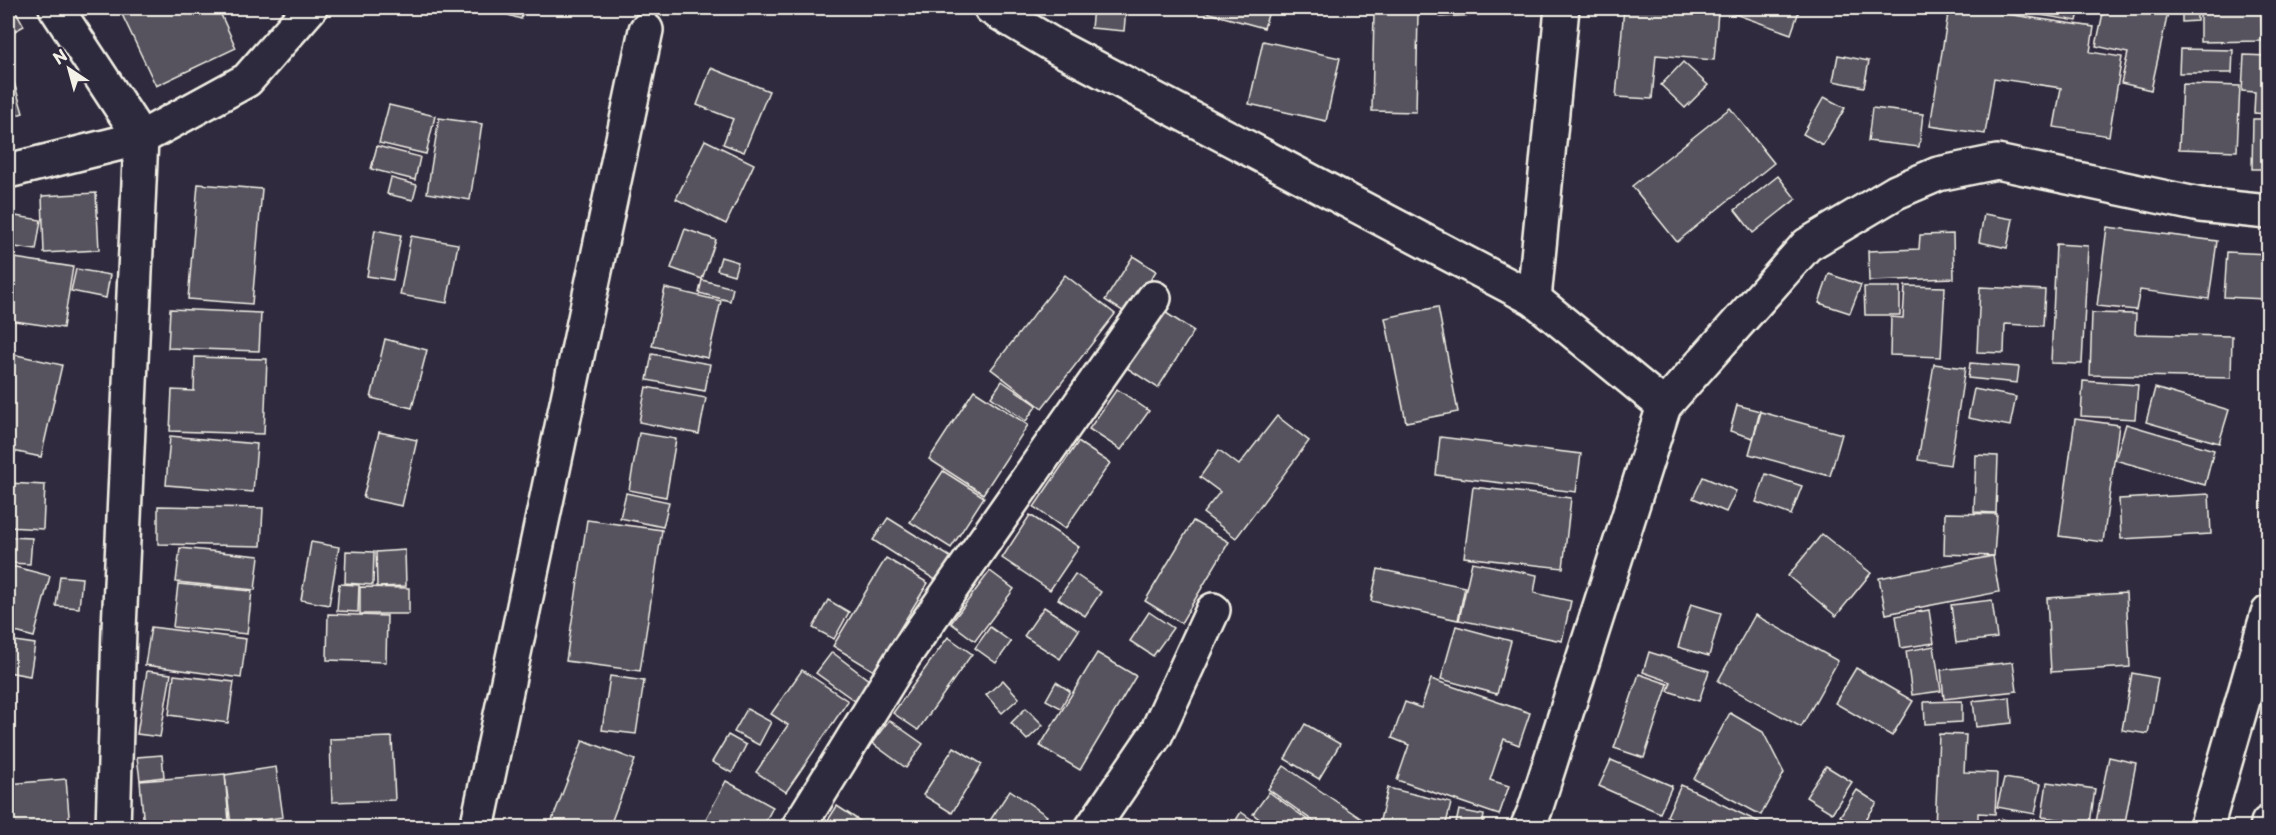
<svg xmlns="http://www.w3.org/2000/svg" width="2276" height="835" viewBox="0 0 2276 835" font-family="'Playpen Sans',sans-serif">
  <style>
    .building { fill: #56525f; stroke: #f4f1e8; stroke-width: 1.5 }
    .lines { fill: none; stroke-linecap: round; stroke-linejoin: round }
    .minor-casing { stroke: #f4f1e8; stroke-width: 38 }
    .primary-casing { stroke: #f4f1e8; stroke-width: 38 }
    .minor { stroke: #2f2a3d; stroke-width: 33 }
    .primary { stroke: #2f2a3d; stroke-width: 33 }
  </style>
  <rect width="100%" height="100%" fill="#2f2a3d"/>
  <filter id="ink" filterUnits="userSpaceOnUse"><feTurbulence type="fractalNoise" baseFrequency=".0167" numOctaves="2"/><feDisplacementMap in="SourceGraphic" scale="12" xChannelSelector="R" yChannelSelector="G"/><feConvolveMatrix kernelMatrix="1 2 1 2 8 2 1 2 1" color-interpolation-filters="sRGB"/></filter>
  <g filter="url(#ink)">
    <g class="building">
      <path d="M8 8H14L24 26 8 35Z"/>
      <path d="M119 8H218L236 48 156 86Z"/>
      <path d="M486 8H524L521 19Z"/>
      <path d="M1093 8H1126L1124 31 1091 28Z"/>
      <path d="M1134 8H1192V13Z"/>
      <path d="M1207 8H1270L1264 28 1205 12Z"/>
      <path d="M1440 8H1478V15L1440 17Z"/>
      <path d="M1624 8H1667L1718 12 1714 60 1656 55 1652 99 1616 97Z"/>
      <path d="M1718 8H1800L1791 34Z"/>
      <path d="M1949 8H1966L2094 27 2090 52 2122 57 2109 136 2054 127 2061 88 1994 78 1985 134 1930 126Z"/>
      <path d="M1997 8H2080L2077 21Z"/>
      <path d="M2104 8H2169L2151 90 2121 83 2128 53 2096 46Z"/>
      <path d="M2182 8H2197V21L2182 22Z"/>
      <path d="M2200 8H2261L2262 41 2200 42Z"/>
      <path d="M1374 12 1418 13 1416 112 1372 111Z"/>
      <path d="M1263 41 1340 58 1326 121 1249 104Z"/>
      <path d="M2180 49 2233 50 2232 73H2179Z"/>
      <path d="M1838 55 1869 61 1864 87 1833 81Z"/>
      <path d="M2244 55 2268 56V114L2254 113 2255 92 2242 91Z"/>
      <path d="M8 62 23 113 8 118Z"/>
      <path d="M1683 62 1708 85 1685 108 1661 85Z"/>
      <path d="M711 68 769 91 744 152 723 144 733 119 697 105Z"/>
      <path d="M2182 84 2240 86 2237 151 2179 149Z"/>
      <path d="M1824 97 1845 108 1823 145 1803 134Z"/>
      <path d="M389 105 435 116 426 154 379 143Z"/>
      <path d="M1730 108 1774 163 1677 242 1632 186Z"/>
      <path d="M1872 108 1923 114 1919 147 1868 141Z"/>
      <path d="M439 118 482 124 470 200 427 193Z"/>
      <path d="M2253 119H2268V169H2252Z"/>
      <path d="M705 140 754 164 726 224 676 199Z"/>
      <path d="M377 146 420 157 415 180 371 169Z"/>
      <path d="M1778 176 1796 199 1753 233 1735 210Z"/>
      <path d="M391 178 417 185 413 200 387 194Z"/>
      <path d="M198 184 262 189 252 304 188 299Z"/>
      <path d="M96 193 99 250 44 253 42 196Z"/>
      <path d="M1984 214 2013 219 2007 248 1979 242Z"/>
      <path d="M9 215 41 220 36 250 8 246Z"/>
      <path d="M2107 227 2217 241 2209 299 2140 290 2136 310 2097 306Z"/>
      <path d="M685 229 716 240 702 279 671 268Z"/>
      <path d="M375 230 401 235 393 280 367 276Z"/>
      <path d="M1953 234 1954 278 1869 281 1868 251 1919 249 1920 235Z"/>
      <path d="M411 236 458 244 447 303 400 295Z"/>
      <path d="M2056 244 2088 246 2082 364 2051 363Z"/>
      <path d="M2227 252 2268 254 2265 299 2224 297Z"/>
      <path d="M1133 256 1156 271 1129 315 1105 300Z"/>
      <path d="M8 257 73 267 63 328 8 320Z"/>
      <path d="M721 257 738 262 734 275 717 270Z"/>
      <path d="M76 269 110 275 106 298 71 291Z"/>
      <path d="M1829 274 1861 285 1850 313 1819 303Z"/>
      <path d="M1065 275 1115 314 1042 408 991 369Z"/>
      <path d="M702 280 733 288 730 301 699 293Z"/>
      <path d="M1905 286 1945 287 1941 357 1890 355 1891 317 1903 318Z"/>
      <path d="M1864 287H1900V315H1865Z"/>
      <path d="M1980 287 2045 290 2043 326 2005 324 2004 353 1977 352Z"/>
      <path d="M665 288 721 301 708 358 652 346Z"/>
      <path d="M1438 307 1458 412 1406 422 1385 318Z"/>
      <path d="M170 309 261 313 259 351 168 348Z"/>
      <path d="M1163 311 1194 331 1158 388 1127 368Z"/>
      <path d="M2092 313 2136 314 2135 334 2232 336 2231 378 2090 375Z"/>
      <path d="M385 339 427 350 412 408 371 398Z"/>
      <path d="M12 354 62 365 41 457 8 450V375Z"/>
      <path d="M652 354 710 364 705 391 647 380Z"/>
      <path d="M195 357 267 359 264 434 170 431 172 390 194 391Z"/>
      <path d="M1970 363 2019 367 2017 383 1968 378Z"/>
      <path d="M1934 364 1965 368 1950 465 1918 460Z"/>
      <path d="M1002 381 1037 405 1026 421 991 397Z"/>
      <path d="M2083 381 2138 385 2135 419 2081 416Z"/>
      <path d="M646 387 706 398 699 434 639 422Z"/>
      <path d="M2155 388 2229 410 2219 443 2146 422Z"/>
      <path d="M1117 389 1149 411 1121 450 1089 429Z"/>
      <path d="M1974 389 2016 397 2010 426 1968 418Z"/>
      <path d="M974 390 1028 425 983 494 929 459Z"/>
      <path d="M1737 405 1760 411 1753 438 1730 431Z"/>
      <path d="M1761 412 1842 434 1830 476 1749 454Z"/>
      <path d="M1277 416 1309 441 1236 538 1203 513 1220 492 1200 477 1219 450 1239 465Z"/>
      <path d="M2075 419 2119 425 2103 542 2059 536Z"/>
      <path d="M2126 424 2214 450 2205 485 2115 460Z"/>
      <path d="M379 432 417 440 402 506 363 498Z"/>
      <path d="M639 433 676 439 666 497 629 490Z"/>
      <path d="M170 436 257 444 253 492 166 485Z"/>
      <path d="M1440 437 1581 454 1576 492 1436 475Z"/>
      <path d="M1078 442 1110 463 1065 529 1034 507Z"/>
      <path d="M1976 455 1998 456 1996 513 1974 512Z"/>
      <path d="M943 471 984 497 951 548 910 522Z"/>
      <path d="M1766 474 1802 486 1791 515 1756 502Z"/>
      <path d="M1703 477 1736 491 1726 512 1693 498Z"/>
      <path d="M8 483 45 485 43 529 8 527Z"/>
      <path d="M1473 487 1571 498 1563 568 1464 557Z"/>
      <path d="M626 493 669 502 663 527 620 518Z"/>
      <path d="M2209 494 2211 534 2121 539 2119 499Z"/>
      <path d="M158 506 263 508 261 546 158 544Z"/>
      <path d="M1945 513 1997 514 1994 556 1944 554Z"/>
      <path d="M1030 515 1079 547 1050 590 1002 558Z"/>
      <path d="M888 518 952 558 937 581 873 540Z"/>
      <path d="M587 520 662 530 640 671 566 661Z"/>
      <path d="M1193 521 1229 542 1181 623 1145 601Z"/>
      <path d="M1822 534 1871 573 1836 616 1788 576Z"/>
      <path d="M8 537 32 538 30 564 8 563Z"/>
      <path d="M311 542 339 547 329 605 301 600Z"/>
      <path d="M180 548 259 556 255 590 176 582Z"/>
      <path d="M405 550 406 586 377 587 376 552Z"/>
      <path d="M346 551 374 552 373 585 345 583Z"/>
      <path d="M1993 556 1999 592 1886 614 1879 578Z"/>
      <path d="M886 558 928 583 874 671 833 646Z"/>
      <path d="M1472 562 1537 575 1534 593 1571 601 1562 641 1459 620Z"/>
      <path d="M8 565 50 576 34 637 8 630Z"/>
      <path d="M1378 569 1465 587 1458 620 1371 601Z"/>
      <path d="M990 571 1014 589 975 641 951 623Z"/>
      <path d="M1075 574 1101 592 1085 616 1058 599Z"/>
      <path d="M60 576 82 578 79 608 56 606Z"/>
      <path d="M178 584 252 591 247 634 173 627Z"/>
      <path d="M339 584 359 585 358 612 337 611Z"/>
      <path d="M360 587 409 588V614H360Z"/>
      <path d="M2126 593 2130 667 2051 672 2047 598Z"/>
      <path d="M828 600 849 612 834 639 813 628Z"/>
      <path d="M1992 600 1997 638 1956 643 1951 605Z"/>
      <path d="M1691 604 1721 613 1709 656 1678 647Z"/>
      <path d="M1044 607 1079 630 1060 659 1024 636Z"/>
      <path d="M1929 610 1934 643 1901 648 1896 616Z"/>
      <path d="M1149 612 1173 628 1153 656 1130 641Z"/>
      <path d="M328 614 387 616 386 662 327 660Z"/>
      <path d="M1755 615 1838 661 1801 727 1718 681Z"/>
      <path d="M1456 626 1511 641 1497 694 1441 679Z"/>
      <path d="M151 627 246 639 241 678 145 665Z"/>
      <path d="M990 627 1011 642 996 663 975 648Z"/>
      <path d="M948 637 972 654 918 730 893 713Z"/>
      <path d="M8 640 35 644 30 676 8 672Z"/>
      <path d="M1934 646 1941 691 1912 695 1906 651Z"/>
      <path d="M832 652 870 681 855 701 816 673Z"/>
      <path d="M1649 652 1709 671 1699 701 1668 691 1671 682 1643 672Z"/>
      <path d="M1097 653 1136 676 1080 770 1040 746Z"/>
      <path d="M2013 662 2017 691 1944 699 1941 670Z"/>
      <path d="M1856 668 1913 701 1892 736 1835 703Z"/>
      <path d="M802 670 848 701 786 792 756 772 788 725 771 714Z"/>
      <path d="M147 671 171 674 160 737 137 734Z"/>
      <path d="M2132 673 2158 678 2148 734 2122 730Z"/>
      <path d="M1639 674 1668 684 1644 758 1614 748Z"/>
      <path d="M174 675 234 682 228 723 169 715Z"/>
      <path d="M610 676 644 681 636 734 602 730Z"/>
      <path d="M1431 679 1530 713 1519 745 1504 739 1490 780 1509 786 1499 815 1397 780 1409 745 1392 738 1405 702 1421 708Z"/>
      <path d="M1003 680 1019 698 1002 713 986 695Z"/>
      <path d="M1056 682 1070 691 1061 708 1046 700Z"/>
      <path d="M2010 697 2012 723 1976 727 1973 701Z"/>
      <path d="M1962 701V722L1925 724 1924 702Z"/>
      <path d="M1026 708 1043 725 1027 740 1011 723Z"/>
      <path d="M747 709 771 722 759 745 734 732Z"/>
      <path d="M1730 713 1763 732 1784 773 1761 815 1694 779Z"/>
      <path d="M889 720 923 744 906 768 872 743Z"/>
      <path d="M1305 724 1340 744 1319 779 1285 759Z"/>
      <path d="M1939 734 1966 735 1964 772 1997 773 1995 814 1978 813V828H1935Z"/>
      <path d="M728 735 746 745 732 773 712 762Z"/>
      <path d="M392 737 395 800 332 802 330 739Z"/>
      <path d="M583 740 635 760 609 828H549Z"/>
      <path d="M954 747 982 764 952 813 923 795Z"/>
      <path d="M162 755 164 777 140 780 137 757Z"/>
      <path d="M2109 757 2136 763 2124 828 2095 827Z"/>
      <path d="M1611 760 1672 786 1660 813 1599 786Z"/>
      <path d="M1284 766 1369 824 1367 828H1323L1268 789Z"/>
      <path d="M1826 766 1852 782 1832 813 1806 797Z"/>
      <path d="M276 767 283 817 231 825 225 775Z"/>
      <path d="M225 774 229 822 144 828 140 781Z"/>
      <path d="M2004 778 2041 784 2035 814 1997 807Z"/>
      <path d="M66 779 70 828H8V784Z"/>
      <path d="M726 781 773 807 762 828H701Z"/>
      <path d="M2047 782 2095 789 2090 823 2042 817Z"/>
      <path d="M1681 785 1759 822 1756 828H1690L1667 816Z"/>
      <path d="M1388 788 1451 803 1445 828H1378Z"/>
      <path d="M1010 790 1047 816 1039 828H985Z"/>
      <path d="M1857 790 1877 803 1860 828 1840 816Z"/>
      <path d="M1269 792 1319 828H1271L1253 814Z"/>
      <path d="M837 806 863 823 860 828H823Z"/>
      <path d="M1459 810 1484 815 1482 828H1455Z"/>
      <path d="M1241 812 1264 828H1231Z"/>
      <path d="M2002 819 2031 828H2000Z"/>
      <path d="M303 822V828H271V824Z"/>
    </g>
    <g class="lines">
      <g class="minor-casing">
        <g id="minor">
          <path d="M56 8 141 138 119 629 113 828"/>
          <path d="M991 8 1060 49 1534 299 1664 406 1535 810 1527 828"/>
          <path d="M8 171 141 138 247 80 310 8"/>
          <path d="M1534 299 1562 8"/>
          <path d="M1664 406 1807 245 1896 192 1938 174 1997 162 2200 205 2268 212"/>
          <path d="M477 828 646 30"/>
          <path d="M798 828 904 656 1154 298"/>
          <path d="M1092 828 1156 734 1213 610"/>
        </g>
      </g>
      <g class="primary-casing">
        <g id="primary">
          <path d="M2206 828 2268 613"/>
          <path d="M2267 828 2268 823"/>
        </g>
      </g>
      <use href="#minor" class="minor"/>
      <use href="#primary" class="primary"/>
    </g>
  </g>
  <rect width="2276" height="835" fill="none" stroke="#2f2a3d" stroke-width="30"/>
  <rect x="15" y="15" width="2246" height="805" fill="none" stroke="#f4f1e8" stroke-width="2" filter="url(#ink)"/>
  <g transform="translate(69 69) rotate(324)" stroke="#2f2a3d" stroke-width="4.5" paint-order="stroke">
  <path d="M0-4.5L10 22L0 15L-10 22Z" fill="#f4f1e8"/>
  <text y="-9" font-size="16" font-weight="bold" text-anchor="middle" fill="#f4f1e8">N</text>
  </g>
</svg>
